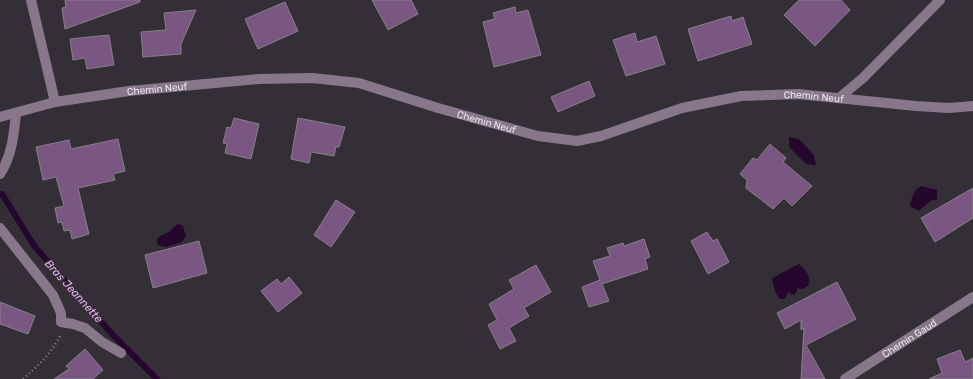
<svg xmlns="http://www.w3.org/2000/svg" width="973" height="379" viewBox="0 0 973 379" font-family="Rubik,sans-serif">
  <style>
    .water { fill: #25062c }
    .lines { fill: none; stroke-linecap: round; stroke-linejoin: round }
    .stream { stroke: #25062c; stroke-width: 6 }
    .building { fill: #7a5782; stroke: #878088 }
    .path { stroke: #888389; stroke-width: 2.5; stroke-dasharray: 1 3; stroke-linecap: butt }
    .minor { stroke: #88778b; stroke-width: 10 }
    .labels { text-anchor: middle; stroke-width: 3.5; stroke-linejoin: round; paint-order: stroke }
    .street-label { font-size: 10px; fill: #e8e4e9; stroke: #342f36 }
    .water-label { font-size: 11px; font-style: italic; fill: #ecb4f7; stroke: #342f36 }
  </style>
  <rect width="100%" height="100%" fill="#342f36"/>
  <g class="water">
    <path d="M789 137 799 139 814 155 816 165 806 164 789 147Z"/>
    <path d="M922 186 937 190V199L930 201 919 211 910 206C911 199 914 188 922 186Z"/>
    <path d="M179 224 183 226 186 236 182 242 166 247 158 245C154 237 162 235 169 232 173 229 174 225 179 224Z"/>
    <path d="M799 264C805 269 811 276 809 285L803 289H800L797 287V291L795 294 792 295 788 292 785 299H780L775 292 772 278Z"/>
  </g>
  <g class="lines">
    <path class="stream" d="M2 194 35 247 112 334 157 379"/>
  </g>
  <g class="building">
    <path d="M65 0H140V2L65 29 62 8 66 7Z"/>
    <path d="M372 0H411L418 14 388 30Z"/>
    <path d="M799 0H841L850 10 815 46 784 15Z"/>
    <path d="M285 2 298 31 258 49 245 19Z"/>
    <path d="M515 7 516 13 528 10 541 55 494 67 483 22 495 19 493 13Z"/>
    <path d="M196 10 181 44V54L143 57 141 32 166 30 164 13Z"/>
    <path d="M731 16 732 21 743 17 752 44 698 61 688 29Z"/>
    <path d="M635 33 637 42 656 36 665 64 626 76 613 40Z"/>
    <path d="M109 35 114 65 87 69 85 58 73 60 70 39Z"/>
    <path d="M589 81 595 96 558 112 551 97Z"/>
    <path d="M234 118 259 124 251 159 225 153 227 144 223 143 227 127 231 128Z"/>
    <path d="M298 118 345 127 339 147H336L334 156 311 152 309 163 291 159Z"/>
    <path d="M118 139 125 171 113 174 115 180 78 188 89 234 72 239 70 230 64 231 62 222 58 223 55 208 64 206 56 177 43 180 36 147 69 140 71 149Z"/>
    <path d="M770 144 786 158 783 162 812 186 792 206 784 198 773 209 746 188 747 180 740 174 753 158 757 160Z"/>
    <path d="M973 188V218L935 242 921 218Z"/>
    <path d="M336 200 355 212 331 247 314 235Z"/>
    <path d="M707 232 713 241 717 239 729 262 708 274 691 241Z"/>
    <path d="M644 239 650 257 645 259 648 269 602 284 609 301 589 307 582 287 600 280 593 261 610 256 607 248 623 243 624 246Z"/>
    <path d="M199 241 207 273 153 288 145 255Z"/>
    <path d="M536 265 551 292 524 308 529 316 509 328 516 341 500 349 488 325 497 320 489 304 514 289 509 280Z"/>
    <path d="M289 277 302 293 278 312 261 291 277 279 281 284Z"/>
    <path d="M837 282 856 319 806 345 825 379H801L804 328 801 330V320L785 329 777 313Z"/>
    <path d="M0 302 35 316 28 334 0 324Z"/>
    <path d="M85 349 103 370 93 379H54L69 369 66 366Z"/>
    <path d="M960 350 965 362 973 358V379H929L942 373 937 359Z"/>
  </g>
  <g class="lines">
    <path class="path" d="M23 379C39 365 50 355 60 336"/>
    <g class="minor">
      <path d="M31 0 55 102"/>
      <path d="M839 98 863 78 940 0"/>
      <path id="s1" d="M0 117 55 102 129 91 259 79 312 78 359 83 438 108 538 136 577 141 601 136 682 108 741 96 798 94 916 106 949 108 973 106"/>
      <path d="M0 174C12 156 14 134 16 113"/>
      <path d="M0 228 53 295 61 313V322L73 324 85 328 102 342 121 353"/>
      <path id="s2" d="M845 379 973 297"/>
    </g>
  </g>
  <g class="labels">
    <g class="street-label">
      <text dy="4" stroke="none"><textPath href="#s1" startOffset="160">Chemin Neuf</textPath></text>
      <text dy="4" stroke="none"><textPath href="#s1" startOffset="832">Chemin Neuf</textPath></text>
      <text dy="4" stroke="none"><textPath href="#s1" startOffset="496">Chemin Neuf</textPath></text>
      <text dy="4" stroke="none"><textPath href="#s2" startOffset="76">Chemin Gaud</textPath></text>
    </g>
    <g class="water-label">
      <text transform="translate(74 291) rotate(48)" y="4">Bras Jeannette</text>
    </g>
  </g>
</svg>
